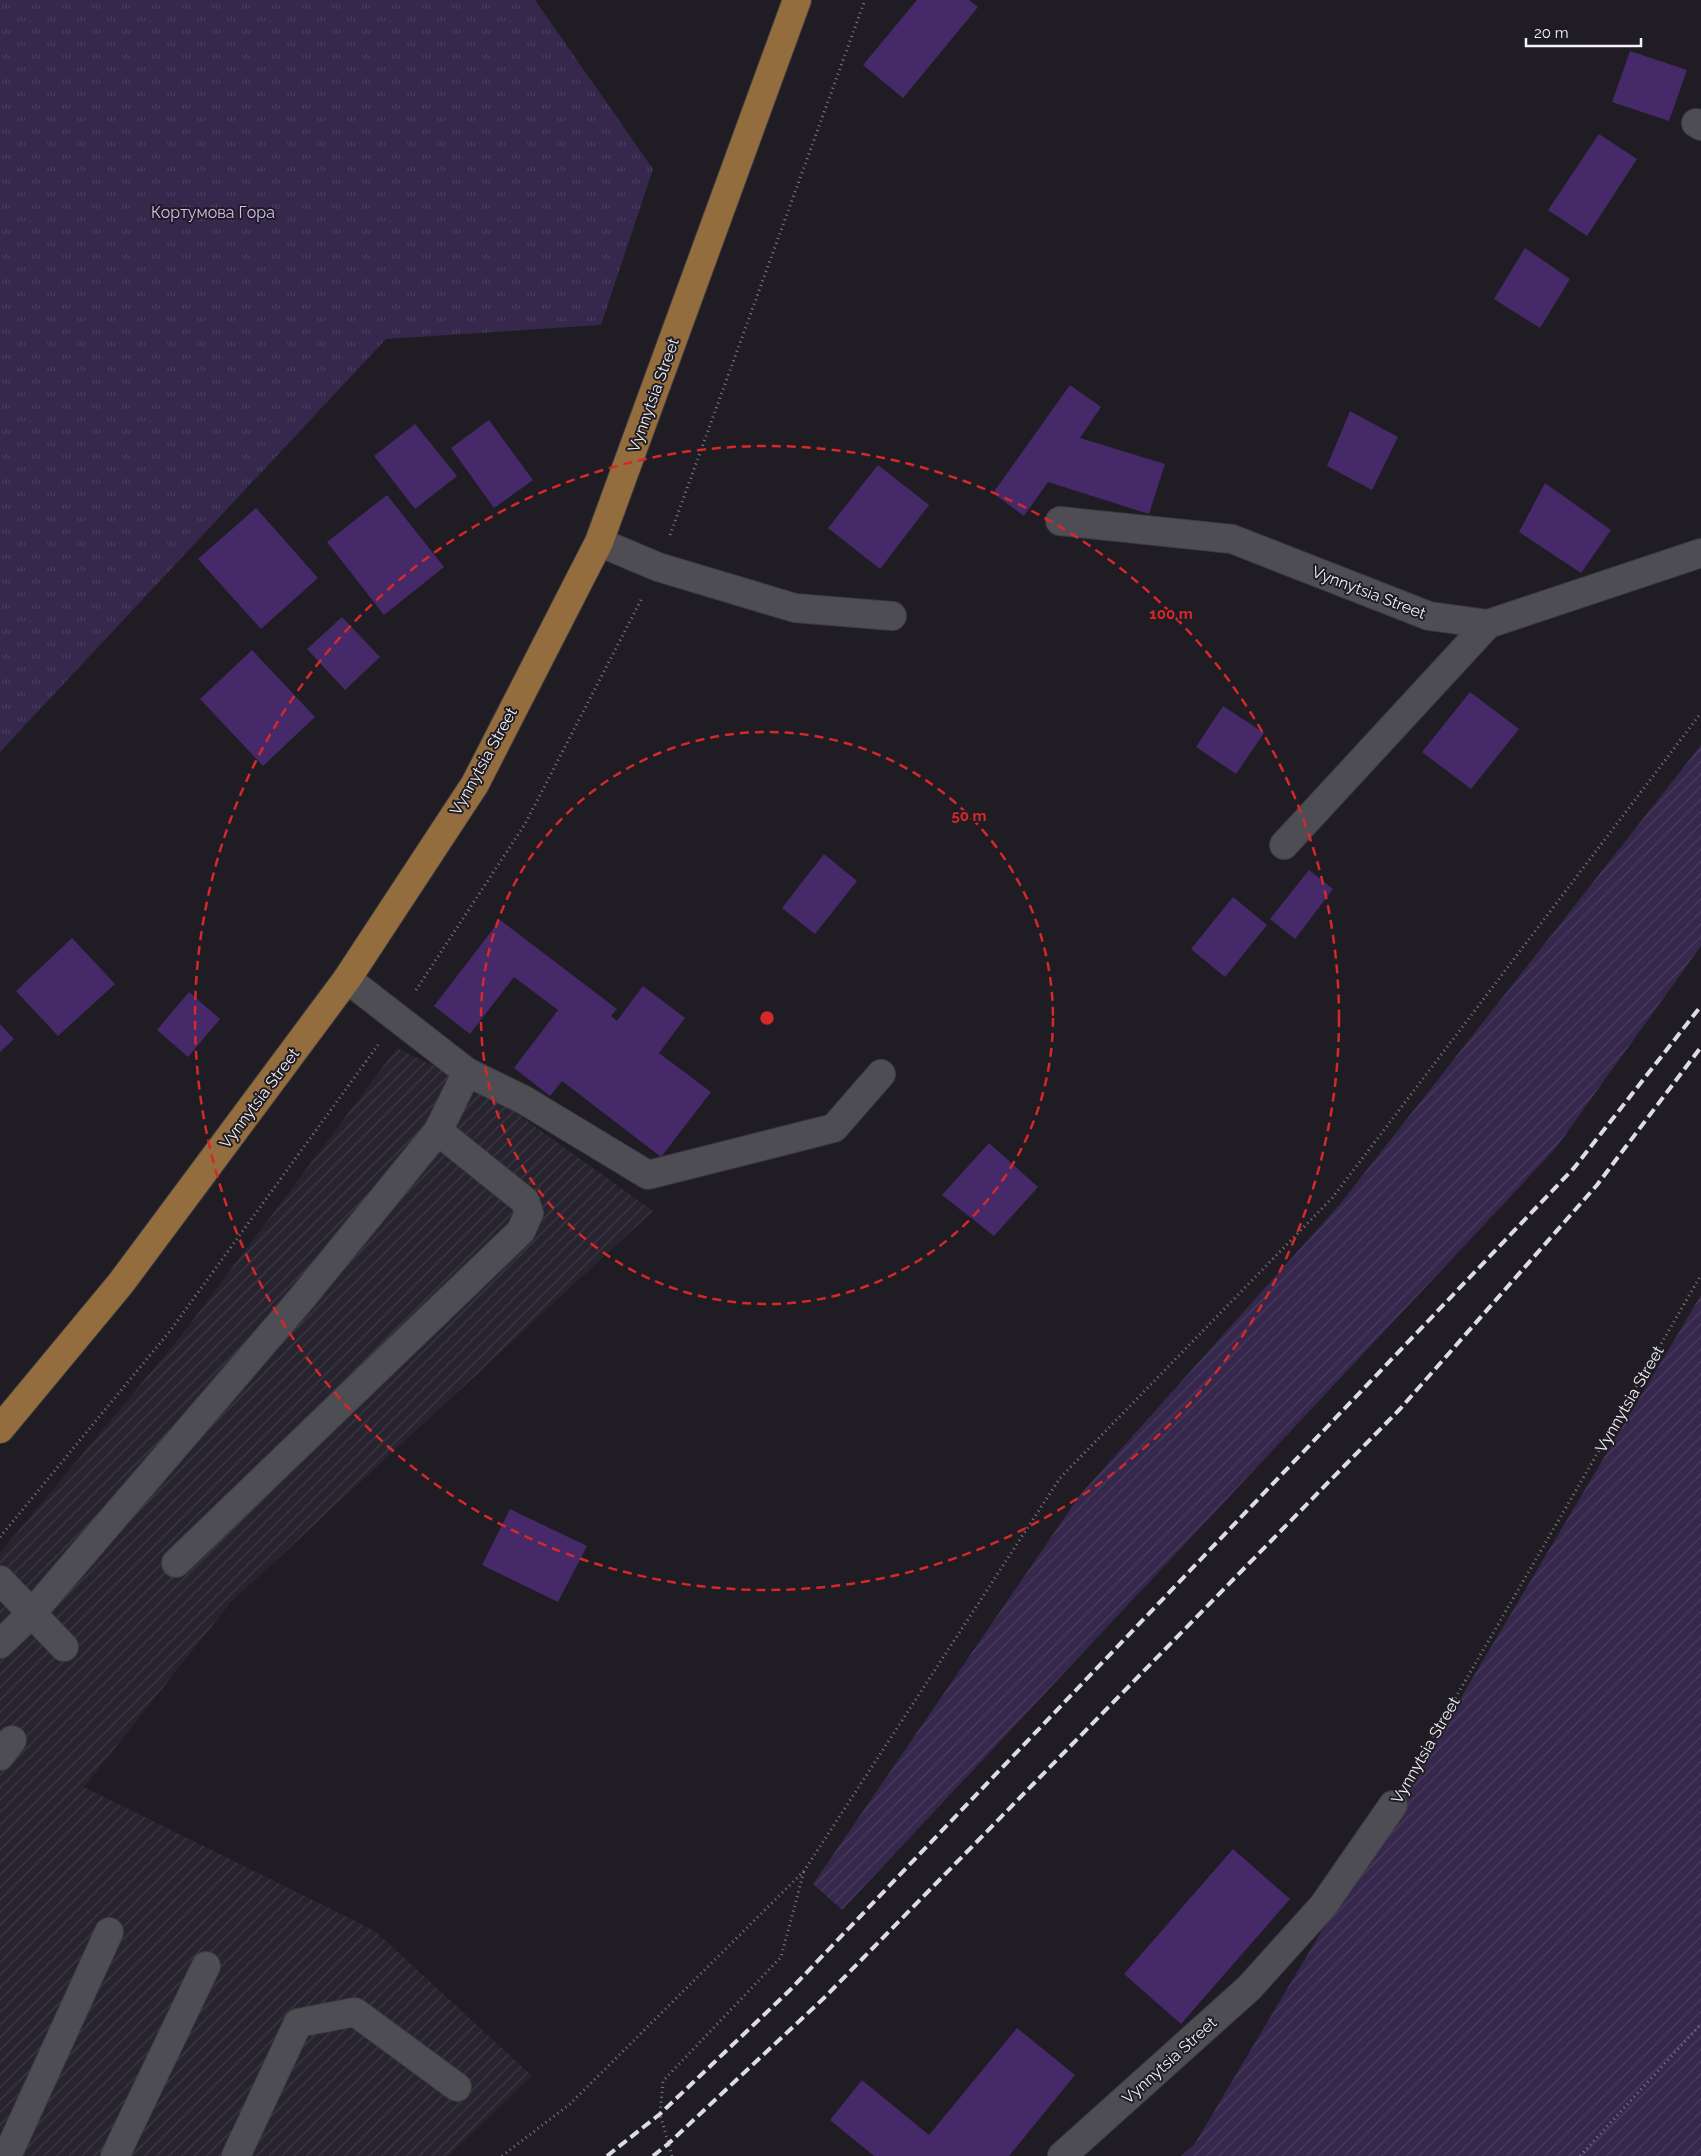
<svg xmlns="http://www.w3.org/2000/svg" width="1701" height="2156" viewBox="0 0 1701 2156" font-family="Raleway,sans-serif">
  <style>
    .industrial { fill: url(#industrial-furrows) }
    .park { fill: url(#park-tufts) }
    .garden { fill: url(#garden-furrows) }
    .building { fill: #452968 }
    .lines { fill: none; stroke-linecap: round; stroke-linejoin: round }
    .minor-casing { stroke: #3c3b3f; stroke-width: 30 }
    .major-casing { stroke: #3c3b3f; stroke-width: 30 }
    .path { stroke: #7d7c81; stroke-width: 3; stroke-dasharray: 1 4; stroke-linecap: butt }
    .minor { stroke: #4f4d54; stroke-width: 28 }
    .major { stroke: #946d3f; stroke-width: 28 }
    .rail { stroke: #dddce0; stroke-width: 4; stroke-dasharray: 10 5; stroke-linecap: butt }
    .ring { fill: none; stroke: #d62828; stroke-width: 2.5; stroke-dasharray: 9 6 }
    .labels { text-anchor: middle; stroke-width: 4; stroke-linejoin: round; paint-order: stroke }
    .park-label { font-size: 16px; fill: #d3bdf7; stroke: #1f1d23 }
    .street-label { font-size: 16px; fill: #f3f2f6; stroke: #1f1d23 }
    .centre { fill: #d62828; stroke: #1f1d23; stroke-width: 2.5 }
    .ring-label { font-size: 15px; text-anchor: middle; font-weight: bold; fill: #d62828; stroke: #1f1d23; stroke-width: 4; stroke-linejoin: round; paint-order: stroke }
  </style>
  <defs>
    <pattern id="industrial-furrows" width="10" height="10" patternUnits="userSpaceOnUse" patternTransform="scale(1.25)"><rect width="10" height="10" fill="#27232f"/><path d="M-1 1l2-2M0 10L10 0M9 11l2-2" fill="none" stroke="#3c3944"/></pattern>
    <pattern id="park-tufts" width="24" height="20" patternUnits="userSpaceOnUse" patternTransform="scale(1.25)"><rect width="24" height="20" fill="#36274c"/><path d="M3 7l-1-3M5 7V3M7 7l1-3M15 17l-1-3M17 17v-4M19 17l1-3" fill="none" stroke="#4a3c5e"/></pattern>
    <pattern id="garden-furrows" width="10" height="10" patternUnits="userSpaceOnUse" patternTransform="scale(1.25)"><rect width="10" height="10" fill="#36274c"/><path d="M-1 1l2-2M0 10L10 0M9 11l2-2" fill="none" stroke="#4a3c5e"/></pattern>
  </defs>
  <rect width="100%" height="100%" fill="#1f1d23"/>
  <path class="industrial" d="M397 1048 484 1090 653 1211 231 1602 84 1787 375 1931 532 2076 448 2156H0V1553L180 1337Z"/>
  <path class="park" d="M0 0H535L653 169 601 325 386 339 0 752Z"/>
  <g class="garden">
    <path d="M1701 745V946L1555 1149 842 1910 813 1884 1080 1495 1340 1204Z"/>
    <path d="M1701 1295V2156H1181L1194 2145Z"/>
  </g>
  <g class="building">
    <path d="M917 0H969L978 7 903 98 863 65Z"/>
    <path d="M1630 51 1687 70 1669 121 1612 102Z"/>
    <path d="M1599 134 1637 159 1587 236 1548 210Z"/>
    <path d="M1525 248 1570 279 1540 328 1494 299Z"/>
    <path d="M1070 385 1101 407 1080 438 1165 464 1149 514 1048 482 1024 516 993 493Z"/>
    <path d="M1350 411 1398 437 1372 490 1327 466Z"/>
    <path d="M489 420 533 480 494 508 451 448Z"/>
    <path d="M415 424 457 476 415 509 374 456Z"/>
    <path d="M878 465 929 505 880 569 828 528Z"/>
    <path d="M1545 483 1611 530 1581 573 1519 532Z"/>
    <path d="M387 495 444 567 384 615 327 542Z"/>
    <path d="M256 508 318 578 261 629 198 559Z"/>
    <path d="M342 617 380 657 345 690 307 649Z"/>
    <path d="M252 650 315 717 263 766 200 699Z"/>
    <path d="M1470 692 1519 729 1471 789 1422 752Z"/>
    <path d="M1223 706 1264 733 1236 774 1196 747Z"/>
    <path d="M824 854 857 881 815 934 782 908Z"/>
    <path d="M1309 870 1333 889 1295 939 1270 919Z"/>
    <path d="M1233 897 1267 925 1225 977 1191 949Z"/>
    <path d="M500 920 617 1009 611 1016 617 1021 643 986 685 1018 659 1053 711 1092 661 1157 562 1081 550 1096 514 1068 558 1010 514 977 470 1034 434 1006Z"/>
    <path d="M72 938 115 984 58 1036 16 991Z"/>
    <path d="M189 992 220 1019 188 1057 157 1030Z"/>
    <path d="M0 1024 14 1039 0 1052Z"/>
    <path d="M989 1143 1038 1187 994 1236 942 1195Z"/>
    <path d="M510 1509 587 1546 558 1602 482 1565Z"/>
    <path d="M1233 1849 1290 1899 1181 2024 1124 1974Z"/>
    <path d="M1017 2028 1075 2075 1009 2156H874L830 2120 862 2080 929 2135Z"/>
  </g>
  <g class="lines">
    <g class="minor-casing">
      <g id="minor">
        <path d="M1696 123 1701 126"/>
        <path d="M1060 521 1232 539 1429 616 1488 624 1701 553"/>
        <path d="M599 542 658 567 795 608 892 616"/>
        <path d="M1284 845 1488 624"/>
        <path d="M347 979 467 1072 524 1100 648 1175 834 1128 881 1074"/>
        <path d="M176 1563 521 1231 529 1213 525 1201 438 1131"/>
        <path d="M0 1580 64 1647"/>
        <path d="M0 1644 32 1613 302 1298 438 1131 467 1072"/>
        <path d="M0 1756 12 1740"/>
        <path d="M7 2156 109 1932"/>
        <path d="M115 2156 206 1966"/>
        <path d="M236 2156 298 2023 355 2012 457 2087"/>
        <path d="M1062 2156 1249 1988 1323 1906 1393 1805"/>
      </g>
    </g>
    <g class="major-casing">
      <path id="major" d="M0 1429 121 1283 347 979 475 784 599 542 797 0"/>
    </g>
    <g class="path">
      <path d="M670 535 865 0"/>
      <path d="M416 990 525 824 642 598"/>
      <path d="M0 1537 170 1331 378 1045"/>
      <path d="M1410 1776 1701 1275"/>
      <path d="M502 2156 570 2104 804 1871 1060 1478 1333 1197 1701 713"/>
      <path d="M672 2156 660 2114 663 2081 781 1957 804 1871"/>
      <path d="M1580 2156 1701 2024"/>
    </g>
    <use href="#minor" class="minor"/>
    <use href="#major" class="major"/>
    <g class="rail">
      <path d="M607 2156 660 2114 789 1991 1574 1168 1701 1006"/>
      <path d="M653 2156 668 2144 825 1997 1400 1409 1597 1185 1701 1047"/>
    </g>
  </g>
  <g class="ring">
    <circle cx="767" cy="1018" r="286"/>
    <circle cx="767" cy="1018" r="572"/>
  </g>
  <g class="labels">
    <g class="park-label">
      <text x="213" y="218">Кортумова Гора</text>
    </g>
    <g class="street-label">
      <text transform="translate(653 395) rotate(-70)" y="6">Vynnytsia Street</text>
      <text transform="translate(1369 592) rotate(21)" y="6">Vynnytsia Street</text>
      <text transform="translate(483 761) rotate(-61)" y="6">Vynnytsia Street</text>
      <text transform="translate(259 1098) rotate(-53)" y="6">Vynnytsia Street</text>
      <text transform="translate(1629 1399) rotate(-60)" y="6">Vynnytsia Street</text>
      <text transform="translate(1425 1750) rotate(-60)" y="6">Vynnytsia Street</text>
      <text transform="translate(1169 2060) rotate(-42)" y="6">Vynnytsia Street</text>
    </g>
  </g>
  <circle cx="767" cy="1018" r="8" class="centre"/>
  <g class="ring-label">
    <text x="1171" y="619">100 m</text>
    <text x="969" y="821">50 m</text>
  </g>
  <path d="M1526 38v8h115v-8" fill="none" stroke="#f3f2f6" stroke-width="2.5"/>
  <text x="1534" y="38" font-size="15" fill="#f3f2f6" stroke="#1f1d23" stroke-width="4" paint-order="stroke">20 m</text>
</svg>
